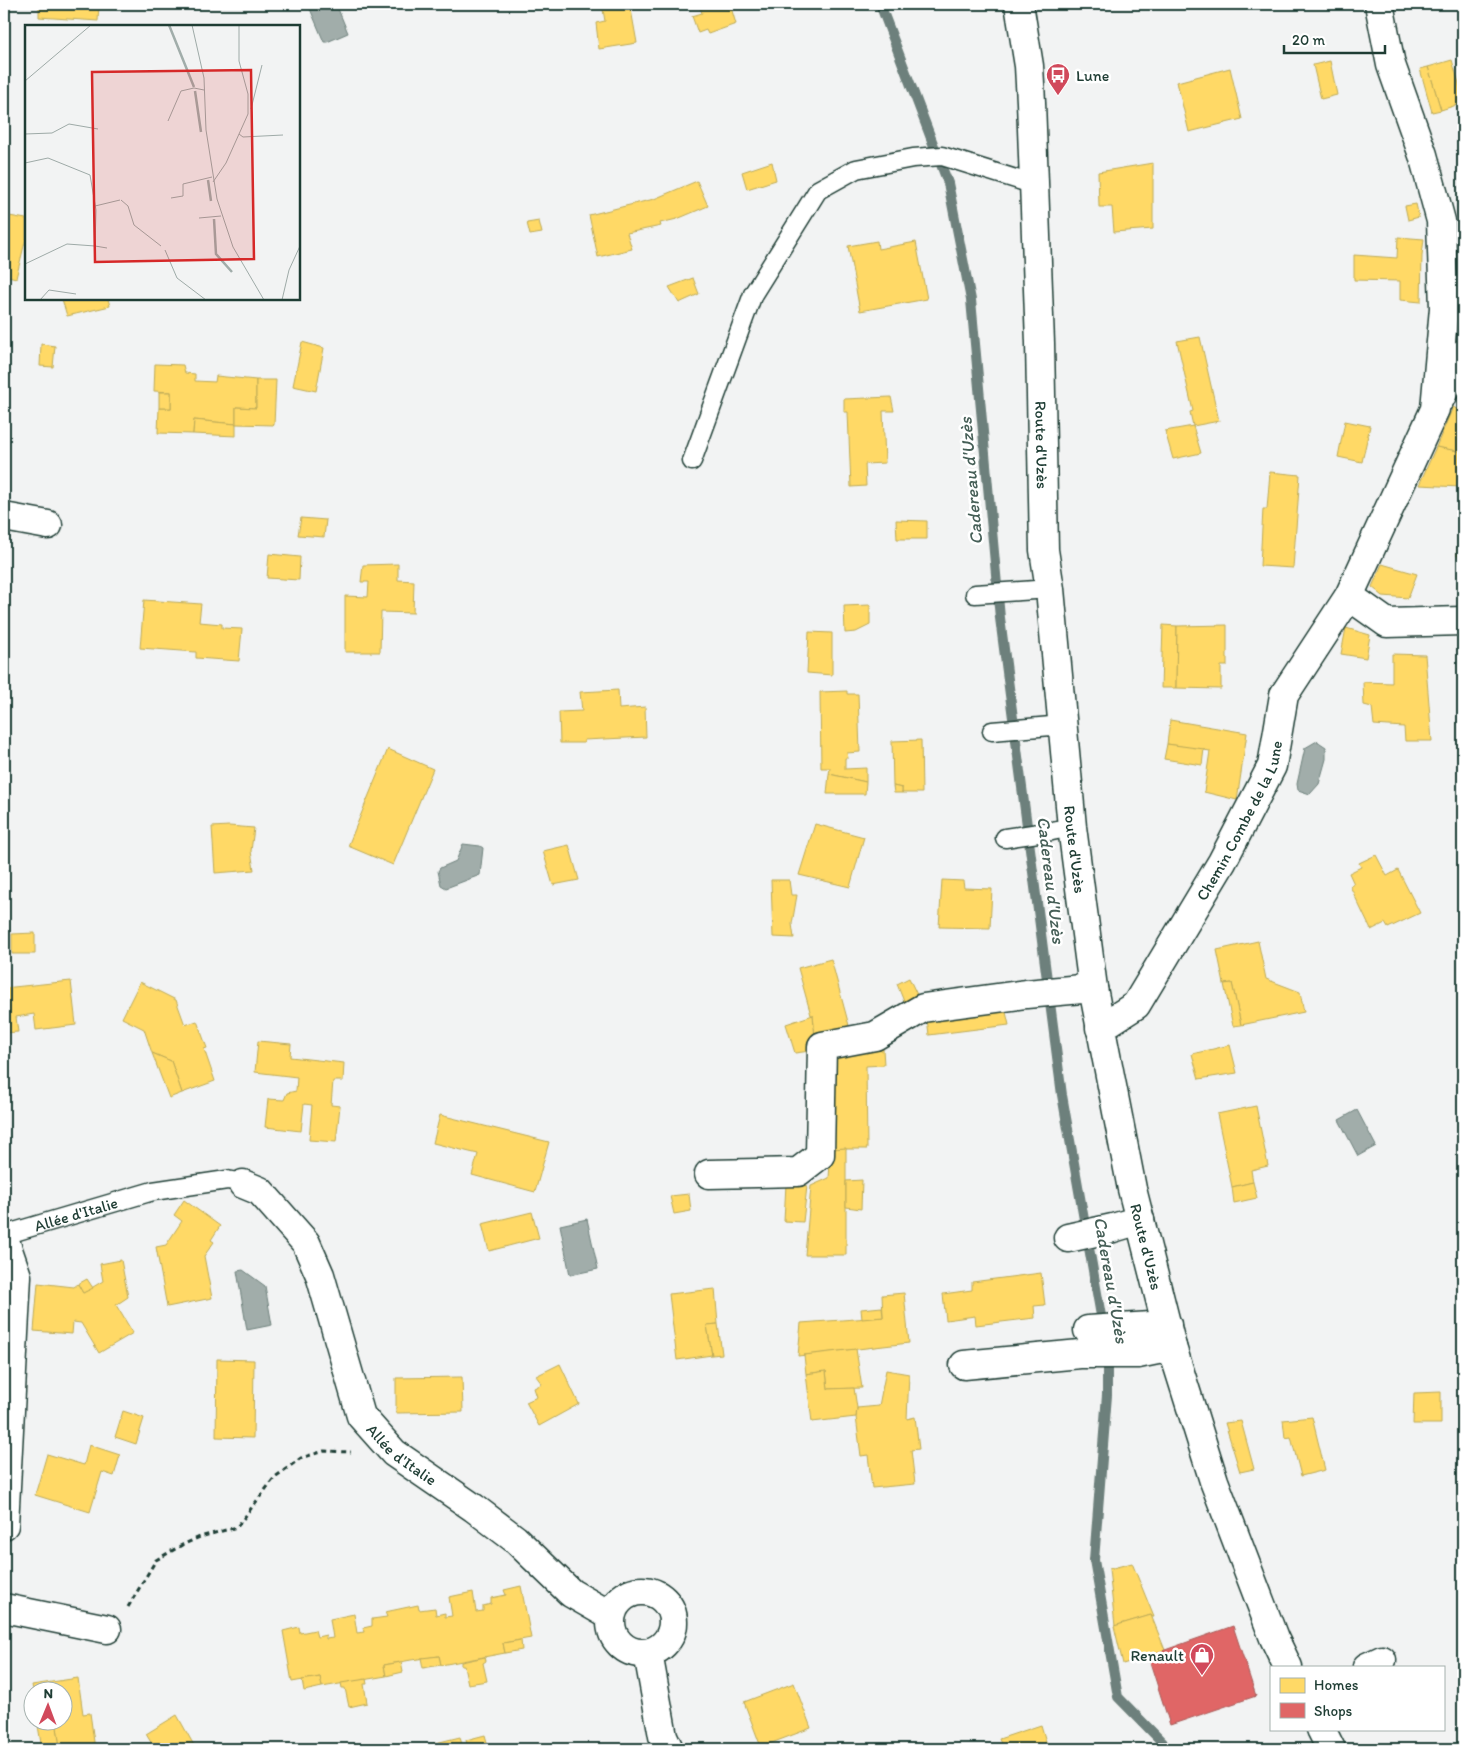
<svg xmlns="http://www.w3.org/2000/svg" width="1467" height="1753" viewBox="0 0 1467 1753" font-family="Itim,sans-serif">
  <style>
    .water { fill: #a1adaa; stroke: #6d807b }
    .homes { fill: #ffd966; stroke: #bcaa57 }
    .shops { fill: #e06666; stroke: #a65a57 }
    .lines { fill: none; stroke-linecap: round; stroke-linejoin: round }
    .stream { stroke: #6d807b; stroke-width: 10 }
    .lane-casing { stroke: #1f3d34; stroke-width: 21 }
    .street-casing { stroke: #1f3d34; stroke-width: 31 }
    .secondary-casing { stroke: #1f3d34; stroke-width: 31 }
    .path { stroke: #1f3d34; stroke-width: 3; stroke-dasharray: 5 4; stroke-linecap: butt }
    .lane { stroke: #fff; stroke-width: 18 }
    .street { stroke: #fff; stroke-width: 28 }
    .secondary { stroke: #fff; stroke-width: 28 }
    .labels { text-anchor: middle; stroke-width: 5; stroke-linejoin: round; paint-order: stroke }
    .poi-label { font-size: 16px; fill: #1f3d34; stroke: #fff; text-anchor: start }
    .street-label { font-size: 16px; fill: #1f3d34; stroke: #fff }
    .water-label { font-size: 18px; font-style: italic; fill: #465f57; stroke: #fff }
    .inset-river { fill: none; stroke: #a1adaa; stroke-width: 2.5 }
    .inset-road { fill: none; stroke: #9eaaa7; stroke-width: 1 }
    .view { fill: #d62828; fill-opacity: 0.15; stroke: #d62828; stroke-width: 2.5 }
    .inset-edge { fill: none; stroke: #1f3d34; stroke-width: 2.5 }
  </style>
  <rect width="100%" height="100%" fill="#f2f3f3"/>
  <filter id="ink" filterUnits="userSpaceOnUse"><feTurbulence type="fractalNoise" baseFrequency=".02" numOctaves="2"/><feDisplacementMap in="SourceGraphic" scale="10" xChannelSelector="R" yChannelSelector="G"/><feConvolveMatrix kernelMatrix="1 2 1 2 8 2 1 2 1" color-interpolation-filters="sRGB"/></filter>
  <g filter="url(#ink)">
    <g class="water">
      <path d="M308 4H336L348 33 327 42H324Z"/>
      <path d="M1317 741 1326 747V759L1319 784 1310 794 1298 790 1297 784 1305 748Z"/>
      <path d="M463 844 480 846 483 848 480 875 446 888 441 885 438 871 440 868 456 861Z"/>
      <path d="M1357 1110 1376 1146 1358 1156 1339 1120Z"/>
      <path d="M587 1219 598 1269 570 1275 560 1225Z"/>
      <path d="M243 1270 265 1286 272 1325 247 1330 237 1271Z"/>
    </g>
    <g class="homes">
      <path d="M39 4H99L98 21 39 17Z"/>
      <path d="M602 4H630L637 43 599 49 596 23 605 21Z"/>
      <path d="M699 4H730L736 24 708 34 706 30 698 33 692 16 702 13Z"/>
      <path d="M1452 60 1463 97V103L1441 110 1428 67Z"/>
      <path d="M1330 61 1337 95 1321 99 1313 65Z"/>
      <path d="M1428 67 1441 110 1432 112 1420 69Z"/>
      <path d="M1230 68 1242 119 1189 132 1177 82Z"/>
      <path d="M772 162 776 180 747 189 742 172Z"/>
      <path d="M1153 163V229L1114 232 1112 207H1099L1098 172Z"/>
      <path d="M697 181 708 206 677 219 660 223 661 226 627 233 632 249 598 257 589 215 654 199Z"/>
      <path d="M1416 204 1419 217 1408 220 1405 206Z"/>
      <path d="M4 215 26 219V238L16 278 4 275Z"/>
      <path d="M539 221 542 233 530 235 527 223Z"/>
      <path d="M1398 237 1424 239 1422 255 1421 302 1400 300V281L1354 280V255L1397 258Z"/>
      <path d="M877 241 878 249 916 242 927 299 860 311 848 246Z"/>
      <path d="M693 278 699 294 679 303 669 287Z"/>
      <path d="M62 299H108L110 306 67 316Z"/>
      <path d="M1200 337 1219 421 1193 426 1190 412 1193 411 1177 341Z"/>
      <path d="M302 342 324 348 316 391 293 386Z"/>
      <path d="M41 344 55 346 53 367 40 366Z"/>
      <path d="M155 364 183 365 185 373 195 374V381L215 382 216 376 256 380V408L236 407V424L194 420 193 434 158 433 159 408H171V392L154 391Z"/>
      <path d="M256 380H276L274 425 236 424V407L256 408Z"/>
      <rect x="159" y="392" width="12" height="16"/>
      <path d="M891 397 894 411H883L885 463 865 464 866 486 851 487 848 412H844V399Z"/>
      <path d="M1453 407 1463 412 1462 452 1436 447Z"/>
      <path d="M194 420 236 424V436L193 434Z"/>
      <path d="M1345 421 1370 426 1362 462 1338 457Z"/>
      <path d="M1193 426 1201 453 1173 459 1165 431Z"/>
      <path d="M1436 447 1463 452V556H1457L1461 487 1419 485Z"/>
      <path d="M1270 472 1300 475 1293 568 1260 566 1263 509H1267Z"/>
      <path d="M301 518 326 520 324 537 298 535Z"/>
      <path d="M896 520 927 521V539H897Z"/>
      <path d="M269 554 300 557 299 580 267 578Z"/>
      <path d="M398 564V580L414 581 413 613 381 612 380 652H345V596L368 597 369 582H361L363 565Z"/>
      <path d="M1382 564 1417 574 1408 598 1383 596 1372 587Z"/>
      <path d="M144 600 201 604 199 622 222 624V628L242 629 239 661 196 658V652L140 648Z"/>
      <path d="M870 605V625L856 632 845 633 844 606Z"/>
      <path d="M1163 625 1177 626 1176 688H1161Z"/>
      <path d="M1227 625V666H1221V689L1176 688 1177 626Z"/>
      <path d="M1346 628 1370 635 1366 658 1341 654Z"/>
      <path d="M809 632 832 633V675L807 673Z"/>
      <path d="M1392 654 1425 655 1432 741H1405L1404 727 1374 725 1372 707 1364 705 1363 682 1392 683Z"/>
      <path d="M618 690 619 709 645 707 646 737 584 740V743H560L559 712 582 711 580 692Z"/>
      <path d="M847 691V694H858L860 752 847 753 848 758H845V769L866 768V782L829 774 830 768H821L820 692Z"/>
      <path d="M1170 720 1247 733 1237 800 1204 792 1210 751 1167 744Z"/>
      <path d="M921 740 922 793H902V788L893 786 892 741Z"/>
      <path d="M1167 744 1204 749 1202 765 1164 759Z"/>
      <path d="M388 749 433 769 393 865 348 846Z"/>
      <path d="M829 774 866 782 865 794H827Z"/>
      <path d="M893 786 902 788V793H894Z"/>
      <path d="M815 824 864 837 850 887 799 875Z"/>
      <path d="M229 826 254 828 251 851 254 870 215 873 212 827Z"/>
      <path d="M569 845 579 880 553 885 543 851Z"/>
      <path d="M1376 855 1387 876 1398 870 1420 913 1388 928 1385 923 1371 930 1350 886 1354 884 1349 873 1361 867 1359 863Z"/>
      <path d="M771 880H789L791 895H797L792 924 794 938 773 937Z"/>
      <path d="M942 880 963 881 964 888 992 889 990 928 939 927Z"/>
      <path d="M35 933V954H12V934Z"/>
      <path d="M1258 941 1266 979 1300 992 1304 1012 1241 1025 1232 983 1224 984 1217 950Z"/>
      <path d="M831 959 851 1033 815 1039 813 1015H811L798 968Z"/>
      <path d="M909 978 920 1001 907 1009 897 984Z"/>
      <path d="M71 981 76 1025 36 1030 34 1014 16 1017 18 1032 4 1033V988Z"/>
      <path d="M140 982 176 1000 185 1025 197 1021 207 1048 204 1049 215 1081 182 1093 171 1061 152 1053 144 1029 122 1018Z"/>
      <path d="M1232 983 1241 1025 1233 1026 1224 984Z"/>
      <path d="M1005 1008 1009 1025 929 1035 927 1018Z"/>
      <path d="M813 1015 815 1039 818 1050 795 1053 786 1024Z"/>
      <path d="M258 1041 291 1044 290 1057 344 1063 343 1081H333L331 1105 340 1106 336 1142 309 1140 312 1105 304 1104 301 1131 265 1127 268 1099 284 1100 287 1093 296 1091 297 1077 255 1072Z"/>
      <path d="M1230 1045 1237 1073 1199 1079 1192 1054Z"/>
      <path d="M883 1049 884 1065 866 1066 867 1149H831V1053Z"/>
      <path d="M1463 1052V1070L1458 1055Z"/>
      <path d="M152 1053 171 1061 182 1093 169 1098Z"/>
      <path d="M1256 1106 1268 1166 1251 1170 1253 1182 1232 1187 1217 1114Z"/>
      <path d="M440 1115 549 1142 535 1192 472 1175 478 1154 433 1143Z"/>
      <path d="M846 1148V1255H805L811 1186 829 1178 831 1149Z"/>
      <path d="M862 1180 861 1209 846 1207V1181Z"/>
      <path d="M1253 1182 1257 1198 1234 1203 1232 1187Z"/>
      <path d="M786 1184 807 1186 803 1222 784 1221Z"/>
      <path d="M689 1194 691 1211 674 1214 670 1196Z"/>
      <path d="M184 1200 220 1226 211 1240 214 1242 204 1256 212 1298 167 1307 156 1247 166 1245 182 1221 174 1215Z"/>
      <path d="M532 1212 539 1238 489 1251 482 1224Z"/>
      <path d="M121 1260 128 1297 116 1305 133 1333 99 1353 81 1323 73 1322 72 1334 34 1331 38 1283 74 1287 78 1284 83 1293 103 1281 100 1264Z"/>
      <path d="M1041 1273 1045 1305 1034 1306 1035 1318 976 1325 975 1316 946 1320 943 1294 972 1290V1282Z"/>
      <path d="M87 1279 93 1288 83 1293 78 1284Z"/>
      <path d="M715 1289 718 1324 707 1325 712 1355 677 1360 669 1294Z"/>
      <path d="M904 1293 909 1343 798 1356 801 1323 883 1317 882 1295Z"/>
      <path d="M882 1307 883 1317 862 1319 861 1309Z"/>
      <path d="M718 1324 722 1354 712 1355 707 1325Z"/>
      <path d="M856 1349 862 1388 828 1389 826 1371 806 1374 804 1355Z"/>
      <path d="M217 1359 254 1360 253 1438 216 1437Z"/>
      <path d="M560 1364 579 1404 539 1426 526 1402 537 1397 534 1388 542 1384 536 1376Z"/>
      <path d="M886 1370 909 1374 907 1419 915 1417 919 1449 911 1450 915 1484 872 1488 868 1455 861 1456 856 1417 857 1408 879 1406Z"/>
      <path d="M826 1371 828 1389 854 1388 857 1408 856 1417 812 1422 806 1374Z"/>
      <path d="M462 1377 463 1412 396 1413V1378Z"/>
      <path d="M1441 1392V1424H1413L1414 1393Z"/>
      <path d="M123 1411 144 1418 136 1444 115 1437Z"/>
      <path d="M1312 1417 1325 1470 1301 1476 1291 1437 1285 1438 1283 1420Z"/>
      <path d="M1241 1421 1254 1469 1240 1472 1225 1423Z"/>
      <path d="M89 1445 120 1455 114 1476 102 1472 90 1512 35 1495 47 1454 84 1465Z"/>
      <path d="M1132 1563 1154 1617H1152L1151 1615 1115 1626 1109 1569Z"/>
      <path d="M521 1586 531 1638 503 1643 505 1653 441 1665 439 1656 411 1660 384 1665 386 1676 322 1687 320 1677 292 1682 283 1631 299 1627 300 1633 315 1630 317 1637 326 1635V1639L333 1638 330 1619 354 1614 357 1633 364 1632 363 1628 372 1626V1619L387 1617 385 1612 418 1605 419 1610 435 1608 436 1615 445 1613V1617L452 1616 449 1597 473 1592 476 1612 483 1611V1606L491 1604V1598L506 1595 504 1590Z"/>
      <path d="M1151 1615 1165 1650 1123 1664 1114 1626Z"/>
      <path d="M521 1640 522 1650 505 1653 503 1643Z"/>
      <path d="M439 1656 441 1665 423 1668 421 1658Z"/>
      <path d="M485 1657 486 1661 483 1663 487 1681 468 1684 464 1666H461V1662Z"/>
      <path d="M401 1662 403 1672 386 1676 384 1665Z"/>
      <path d="M320 1677 322 1687 304 1691 302 1680Z"/>
      <path d="M78 1678 83 1714 90 1713 95 1749H47L60 1748 56 1720H62V1690H33L32 1685Z"/>
      <path d="M366 1679 367 1684H364L367 1703 349 1707 345 1688H342L341 1683Z"/>
      <path d="M794 1683 811 1728 761 1747 744 1702Z"/>
      <path d="M177 1715 196 1749H155L146 1734Z"/>
      <path d="M37 1720H56L60 1748 42 1749Z"/>
      <path d="M1041 1725 1047 1745 1035 1749H986L1001 1744 999 1739Z"/>
      <path d="M485 1735 489 1749H463L462 1746 467 1745 466 1740Z"/>
      <path d="M460 1737 463 1749H411Z"/>
    </g>
    <path class="shops" d="M1233 1626 1256 1696 1170 1725 1148 1656Z"/>
    <g class="lines">
      <g class="stream">
        <path d="M880 4 948 183 971 300 1000 618 1062 1095 1103 1327"/>
        <path d="M1107 1356V1395L1094 1560 1118 1697 1169 1749"/>
      </g>
      <g class="lane-casing">
        <g id="lane">
          <path d="M692 461 753 294 818 190 856 169 913 158 942 156 1035 185"/>
          <path d="M975 594 1050 589"/>
          <path d="M992 731 1063 725"/>
          <path d="M1005 838 1052 831 1072 827"/>
          <path id="s1" d="M4 1235 153 1191 227 1180 238 1182"/>
        </g>
      </g>
      <g class="street-casing">
        <g id="street">
          <path d="M1440 399 1463 354"/>
          <path d="M4 517 48 525"/>
          <path d="M1349 596 1387 623 1463 621"/>
          <path id="s2" d="M1100 1028 1136 1005 1222 862 1272 766 1284 695 1349 596 1435 409 1444 308 1441 221 1423 155 1391 65 1379 4"/>
          <path d="M709 1174 798 1172 820 1155 822 1046 875 1036 923 1008 1026 994 1093 988"/>
          <path id="s3" d="M243 1184 260 1191 306 1243 320 1275 361 1416 394 1453 474 1508 515 1539 571 1593 611 1616"/>
          <path d="M4 1238 17 1276 4 1525"/>
          <path d="M1068 1238 1113 1228 1140 1220"/>
          <path d="M1088 1330 1167 1325"/>
          <path d="M964 1365 1080 1354H1138L1172 1347"/>
          <circle cx="642" cy="1622" r="31"/>
          <path d="M4 1608 107 1629"/>
          <path d="M648 1653 663 1736 669 1749"/>
          <path d="M1367 1667 1382 1660"/>
        </g>
      </g>
      <g class="secondary-casing">
        <g id="secondary">
          <path id="s4" d="M1019 4 1029 66 1031 102 1040 343 1044 550 1050 589 1072 827 1093 988 1132 1189 1172 1347 1214 1481 1274 1638 1288 1667"/>
          <path d="M1321 1729 1331 1749"/>
        </g>
      </g>
      <path class="path" d="M128 1607 156 1560 182 1545 200 1537 237 1527 275 1477 301 1458 324 1451 351 1452"/>
      <use href="#lane" class="lane"/>
      <use href="#street" class="street"/>
      <use href="#secondary" class="secondary"/>
    </g>
  </g>
  <defs>
    <g id="bus-pin" transform="scale(1.25)"><path d="M0 17L-7.5 6A9.5 9.5 0 1 1 7.5 6Z" fill="#d1495b" stroke="#fff"/><path d="M-5-6H5V4H4V6H2V4H-2V6H-4V4H-5ZM-3.5-4V0h7V-4ZM-3.5 1.2v1.5H-2V1.2ZM2 1.2v1.5H3.5V1.2Z" fill="#fff"/></g>
    <g id="shop-pin" transform="scale(1.25)"><path d="M0 17L-7.5 6A9.5 9.5 0 1 1 7.5 6Z" fill="#d1495b" stroke="#fff"/><path d="M-5-2.5h2.3a2.7 3.5 0 0 1 5.4 0H5L5.5 6h-11ZM-1.5-2.5h3a1.5 2.3 0 0 0-3 0Z" fill="#fff"/></g>
  </defs>
  <g fill-rule="evenodd">
    <use href="#bus-pin" x="1058" y="75"/>
    <use href="#shop-pin" x="1202" y="1655"/>
  </g>
  <g class="labels">
    <g class="poi-label">
      <text x="1076" y="81">Lune</text>
      <text x="1184" y="1661" text-anchor="end">Renault</text>
    </g>
    <g class="street-label">
      <text dy="6" stroke="none"><textPath href="#s4" startOffset="442">Route d'Uzès</textPath></text>
      <text dy="6" stroke="none"><textPath href="#s2" startOffset="255">Chemin Combe de la Lune</textPath></text>
      <text dy="6" stroke="none"><textPath href="#s4" startOffset="848">Route d'Uzès</textPath></text>
      <text dy="6" stroke="none"><textPath href="#s1" startOffset="75">Allée d'Italie</textPath></text>
      <text dy="6" stroke="none"><textPath href="#s4" startOffset="1252">Route d'Uzès</textPath></text>
      <text dy="6" stroke="none"><textPath href="#s3" startOffset="326">Allée d'Italie</textPath></text>
    </g>
    <g class="water-label">
      <text transform="translate(971 481) rotate(-95)" y="6">Cadereau d'Uzès</text>
      <text transform="translate(1051 880) rotate(83)" y="6">Cadereau d'Uzès</text>
      <text transform="translate(1111 1280) rotate(80)" y="6">Cadereau d'Uzès</text>
    </g>
  </g>
  <g transform="translate(25 25)">
    <rect width="275" height="275" fill="#f2f3f3"/>
    <path class="inset-river" d="M144 0 169 62M170 66 176 107M183 155 186 176M189 194 191 229 207 247"/>
    <path class="inset-road" d="M167 0 179 53 181 105 192 174 208 222 239 275M0 56 66 0M226 84 237 40M143 96 156 66 169 63 179 65M0 109 27 108 44 99 73 104M214 109 218 112 258 110M0 138 23 133 65 150 71 185 70 221 82 223M188 157 201 138 223 89V69L214 36V0M146 173 158 171V159L187 152M96 175 103 181 109 200 136 221M70 181 95 175M174 193 196 191M140 225 152 253 181 275M0 239 42 219 70 221M15 275 24 265 51 269M257 275 264 245 275 221"/>
    <path class="view" d="M226 45 229 234 70 237 67 47Z"/>
    <rect width="275" height="275" class="inset-edge"/>
  </g>
  <rect width="1467" height="1753" fill="none" stroke="#fff" stroke-width="20"/>
  <rect x="10" y="10" width="1447" height="1733" fill="none" stroke="#1f3d34" stroke-width="2" filter="url(#ink)"/>
  <rect x="1270" y="1666" width="175" height="65" fill="#ffffff" stroke="#a5b1ae"/>
  <rect x="1280" y="1678" width="25" height="15" fill="#ffd966" stroke="#a5b1ae"/>
  <text x="1314" y="1690" font-size="15" fill="#1f3d34">Homes</text>
  <rect x="1280" y="1703" width="25" height="15" fill="#e06666" stroke="#a5b1ae"/>
  <text x="1314" y="1716" font-size="15" fill="#1f3d34">Shops</text>
  <g transform="translate(48 1706) rotate(1)"><circle r="24" fill="#ffffff" stroke="#a5b1ae"/>
  <path d="M0-4L9 19L0 12L-9 19Z" fill="#d1495b"/>
  <text y="-8" font-size="14" font-weight="bold" text-anchor="middle" fill="#1f3d34">N</text>
  </g>
  <path d="M1284 45v8h101v-8" fill="none" stroke="#1f3d34" stroke-width="2.5"/>
  <text x="1292" y="45" font-size="15" fill="#1f3d34" stroke="#ffffff" stroke-width="4" paint-order="stroke">20 m</text>
</svg>
